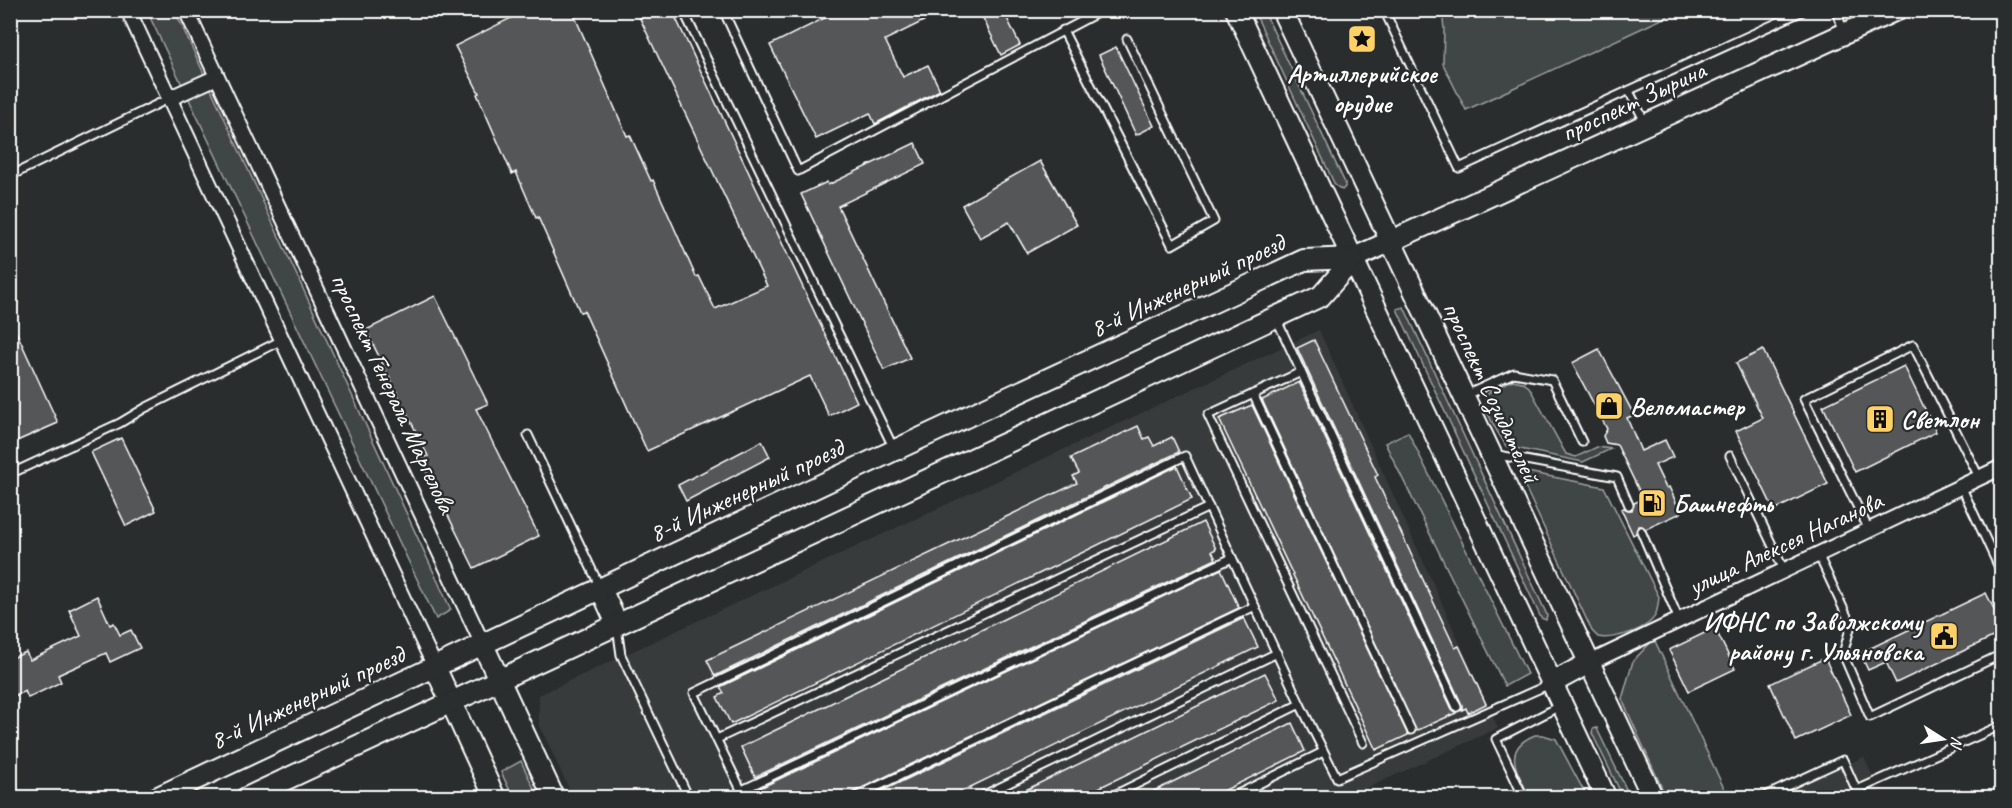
<svg xmlns="http://www.w3.org/2000/svg" width="2012" height="808" viewBox="0 0 2012 808" font-family="Caveat,sans-serif">
  <style>
    .built { fill: #373a3b }
    .green { fill: #414445; stroke: #a0a2a2; stroke-width: 1.5 }
    .building { fill: #555758; stroke: #fff; stroke-width: 1.5 }
    .lines { fill: none; stroke-linecap: round; stroke-linejoin: round }
    .lane-casing { stroke: #fff; stroke-width: 11 }
    .street-casing { stroke: #fff; stroke-width: 18 }
    .secondary-casing { stroke: #fff; stroke-width: 24 }
    .lane { stroke: #2a2d2e; stroke-width: 7 }
    .street { stroke: #2a2d2e; stroke-width: 14 }
    .secondary { stroke: #2a2d2e; stroke-width: 20 }
    .labels { text-anchor: middle; stroke-width: 4.5; stroke-linejoin: round; paint-order: stroke }
    .poi-label { font-size: 26px; font-weight: bold; fill: #fff; stroke: #2a2d2e; text-anchor: start }
    .street-label { font-size: 26px; fill: #fff; stroke: #2a2d2e }
  </style>
  <rect width="100%" height="100%" fill="#2a2d2e"/>
  <filter id="ink" filterUnits="userSpaceOnUse"><feTurbulence type="fractalNoise" baseFrequency=".0167" numOctaves="2"/><feDisplacementMap in="SourceGraphic" scale="12" xChannelSelector="R" yChannelSelector="G"/><feConvolveMatrix kernelMatrix="1 2 1 2 8 2 1 2 1" color-interpolation-filters="sRGB"/></filter>
  <g filter="url(#ink)">
    <g class="built">
      <path d="M1319 330 1498 728 1348 797 573 798 539 724V695Z"/>
      <path d="M1864 757 1882 797 1772 798Z"/>
    </g>
    <g class="green">
      <path d="M147 11H175L451 610 436 619Z"/>
      <path d="M1254 11H1264L1345 183V187L1342 190 1335 185Z"/>
      <path d="M1442 11V10L1679 11 1466 110 1443 64 1444 29Z"/>
      <path d="M1404 307 1547 615 1546 620 1541 618 1397 309Z"/>
      <path d="M1512 380 1522 382 1529 387 1566 454 1576 457 1597 447 1611 449 1583 462 1506 446C1500 435 1478 405 1488 394 1493 388 1505 384 1512 380Z"/>
      <path d="M1408 432 1527 674 1505 686 1385 443Z"/>
      <path d="M1522 471 1604 487 1659 597C1658 604 1658 610 1655 616 1647 630 1613 640 1598 637L1592 631 1519 474Z"/>
      <path d="M1654 639 1728 797H1666L1622 699 1633 661Z"/>
      <path d="M1597 728 1598 731 1630 797H1623L1592 733 1593 729Z"/>
      <path d="M1535 735H1543L1556 739 1587 797H1530C1518 773 1500 749 1535 735Z"/>
      <path d="M521 761 538 797H513L501 772Z"/>
    </g>
    <g class="building">
      <path d="M527 10H572L627 136 630 135 651 181 653 180 696 277 699 276 715 309 767 286 636 10H672L857 402 829 416 810 376 647 451 584 311 580 312 538 217 536 218 516 172 512 174 477 94 479 93 455 46Z"/>
      <path d="M824 10H946L885 40 903 77 928 65 940 90 875 124 870 113 816 139 770 45 827 17Z"/>
      <path d="M979 10H1003L1020 45 1001 55Z"/>
      <path d="M1116 47 1154 126 1136 135 1099 55Z"/>
      <path d="M915 143 925 164 838 206 910 358 884 370 801 194 827 182 828 185Z"/>
      <path d="M1040 161 1077 225 1027 253 1009 222 980 238 962 205Z"/>
      <path d="M435 296 488 404 476 409 539 536 474 568 420 459 428 456 366 330Z"/>
      <path d="M10 318 58 423 10 444Z"/>
      <path d="M1314 340 1378 475 1375 477 1455 648 1459 646 1486 704 1468 713 1466 708 1462 710V705L1297 348Z"/>
      <path d="M1599 349 1634 415 1627 418 1641 451 1665 440 1673 457 1655 465 1666 488 1669 487 1681 513 1646 529 1642 526H1638L1636 533 1633 535 1621 509 1624 508 1628 510H1632L1634 503 1643 499 1617 445 1606 443 1603 436 1607 429 1572 363Z"/>
      <path d="M1763 350 1828 484 1774 510 1736 431 1763 418 1736 363Z"/>
      <path d="M1904 366 1936 432 1855 472 1823 406Z"/>
      <path d="M1299 382 1452 709 1456 713 1416 731 1262 400Z"/>
      <path d="M1252 405 1408 735 1376 750 1219 419Z"/>
      <path d="M1138 426 1144 439 1149 437 1154 446 1172 437 1179 452 715 676 707 660 1077 483 1073 476 1079 473 1071 458Z"/>
      <path d="M121 438 156 511 126 526 91 452Z"/>
      <path d="M762 441 770 457 686 501 678 485Z"/>
      <path d="M1177 466 1192 499 731 724 717 697 724 693 720 687Z"/>
      <path d="M1203 522 1216 549 1212 551 1216 559 755 777 741 747Z"/>
      <path d="M1221 569 1239 608 851 793 847 798H765L760 788Z"/>
      <path d="M1986 593 1997 615 2001 612V633L1896 683 1886 662 1868 670 1860 653Z"/>
      <path d="M97 596 110 625 114 623 120 635 131 630 140 648 110 662 106 653 58 675 61 682 28 698 25 691 10 698V659L26 652 30 660 81 636 69 610Z"/>
      <path d="M1244 618 1258 647 948 798H867Z"/>
      <path d="M1715 628 1735 669 1689 691 1669 650Z"/>
      <path d="M1825 658 1851 715 1796 741 1770 684Z"/>
      <path d="M1265 673 1279 700 1078 798H1009Z"/>
      <path d="M1292 723 1305 751 1209 798H1140Z"/>
    </g>
    <g class="lines">
      <g class="lane-casing">
        <g id="lane">
          <path d="M683 10 894 449"/>
          <path d="M723 10 798 171 1103 10"/>
          <path d="M1384 10 1459 168 1805 10"/>
          <path d="M1835 10 1845 33"/>
          <path d="M1063 30 1172 245 1214 221 1127 39"/>
          <path d="M1629 91 1645 122"/>
          <path d="M10 176 170 98"/>
          <path d="M1276 318 1457 707"/>
          <path d="M1301 372 1208 415 1363 743"/>
          <path d="M1253 394 1411 730"/>
          <path d="M1466 395 1514 373 1552 380 1582 442"/>
          <path d="M528 435 600 587"/>
          <path d="M1493 454 1617 477 1629 505"/>
          <path d="M1730 456 1784 570"/>
          <path d="M10 474 120 423 145 408 282 340"/>
          <path d="M1961 486 2002 574"/>
          <path d="M1869 530 1804 399 1913 345 1979 477"/>
          <path d="M1641 531 1679 620"/>
          <path d="M1818 554 1851 625 1843 654 1870 717 2002 654"/>
          <path d="M617 627 621 655 689 798"/>
          <path d="M717 739 1209 507"/>
          <path d="M742 790 1232 558"/>
          <path d="M1857 790 2002 725"/>
          <path d="M745 798 694 693 1185 456 1300 704 1337 778 1550 684"/>
          <path d="M853 798 1255 606"/>
          <path d="M978 798 1277 653"/>
          <path d="M1108 798 1300 704"/>
          <path d="M1230 798 1323 752"/>
          <path d="M1524 798 1496 739 1560 706"/>
          <path d="M1761 798 1843 760 1860 798"/>
        </g>
      </g>
      <g class="street-casing">
        <g id="street">
          <path d="M128 10 435 667"/>
          <path d="M186 10 483 645"/>
          <path d="M170 98 217 77"/>
          <path d="M1589 663 2002 467"/>
        </g>
      </g>
      <g class="secondary-casing">
        <g id="secondary">
          <path d="M1236 10 1606 798"/>
          <path d="M1282 10 1653 798"/>
          <path d="M601 589 617 624"/>
          <path d="M483 645 554 798"/>
          <path d="M435 667 495 798"/>
          <path d="M1552 683 1589 663"/>
          <path d="M156 798 895 450 1304 260 1354 258 1896 10"/>
          <path d="M246 798 1321 296 1354 258"/>
        </g>
      </g>
      <use href="#lane" class="lane"/>
      <use href="#street" class="street"/>
      <use href="#secondary" class="secondary"/>
    </g>
  </g>
  <defs>
    <g id="sight-square" transform="scale(1.5)"><rect x="-9" y="-9" width="18" height="18" rx="4" fill="#ffd166" stroke="#2a2d2e"/><path d="M0-6L1.8-2.2L6-1.7L2.9 1.2L3.7 5.4L0 3.3L-3.7 5.4L-2.9 1.2L-6-1.7L-1.8-2.2Z" fill="#111"/></g>
    <g id="shop-square" transform="scale(1.5)"><rect x="-9" y="-9" width="18" height="18" rx="4" fill="#ffd166" stroke="#2a2d2e"/><path d="M-5-2.5h2.3a2.7 3.5 0 0 1 5.4 0H5L5.5 6h-11ZM-1.5-2.5h3a1.5 2.3 0 0 0-3 0Z" fill="#111"/></g>
    <g id="building-square" transform="scale(1.5)"><rect x="-9" y="-9" width="18" height="18" rx="4" fill="#ffd166" stroke="#2a2d2e"/><path d="M-4-6H4V6H1V3H-1V6H-4ZM-2.5-4.3h1.7v1.8h-1.7ZM.8-4.3h1.7v1.8H.8ZM-2.5-1h1.7V.8h-1.7ZM.8-1h1.7V.8H.8Z" fill="#111"/></g>
    <g id="fuel-square" transform="scale(1.5)"><rect x="-9" y="-9" width="18" height="18" rx="4" fill="#ffd166" stroke="#2a2d2e"/><path d="M-5.5-6h7V0h2V4h1.3V-2.5L3-4.5l.8-.8L6-3V5H2.5V1h-1V6h-7ZM-4.2-4.7v3.2H.2V-4.7Z" fill="#111"/></g>
    <g id="civic-square" transform="scale(1.5)"><rect x="-9" y="-9" width="18" height="18" rx="4" fill="#ffd166" stroke="#2a2d2e"/><path d="M-.6-6.5H3V-4.5H.6V-3L4-1V1h2V6H-6V1h2V-1L-.6-3ZM-1.2 2.5V6h2.4V2.5Z" fill="#111"/></g>
  </defs>
  <g fill-rule="evenodd">
    <use href="#sight-square" x="1362" y="39"/>
    <use href="#shop-square" x="1609" y="406"/>
    <use href="#building-square" x="1880" y="419"/>
    <use href="#fuel-square" x="1652" y="503"/>
    <use href="#civic-square" x="1944" y="636"/>
  </g>
  <g class="labels">
    <g class="poi-label">
      <text x="1362" y="82" text-anchor="middle">Артиллерийское<tspan x="1362" dy="30">орудие</tspan></text>
      <text x="1630" y="415">Веломастер</text>
      <text x="1901" y="428">Светлон</text>
      <text x="1673" y="512">Башнефть</text>
      <text x="1923" y="630" text-anchor="end">ИФНС по Заволжскому<tspan x="1923" dy="30">району г. Ульяновска</tspan></text>
    </g>
    <g class="street-label">
      <text transform="translate(1633 101) rotate(-25)" y="9">проспект Зырина</text>
      <text transform="translate(1187 285) rotate(-25)" y="9">8-й Инженерный проезд</text>
      <text transform="translate(1492 392) rotate(65)" y="9">проспект Созидателей</text>
      <text transform="translate(394 393) rotate(65)" y="9">проспект Генерала Маргелова</text>
      <text transform="translate(746 490) rotate(-25)" y="9">8-й Инженерный проезд</text>
      <text transform="translate(1785 543) rotate(-25)" y="9">улица Алексея Наганова</text>
      <text transform="translate(307 697) rotate(-25)" y="9">8-й Инженерный проезд</text>
    </g>
  </g>
  <rect width="2012" height="808" fill="none" stroke="#2a2d2e" stroke-width="36"/>
  <rect x="18" y="18" width="1976" height="772" fill="none" stroke="#fff" stroke-width="2" filter="url(#ink)"/>
  <g transform="translate(1943 739) rotate(102)" stroke="#2a2d2e" stroke-width="4.5" paint-order="stroke">
  <path d="M0-4.5L10 22L0 15L-10 22Z" fill="#ffffff"/>
  <text y="-9" font-size="16" font-weight="bold" text-anchor="middle" fill="#ffffff">N</text>
  </g>
</svg>
